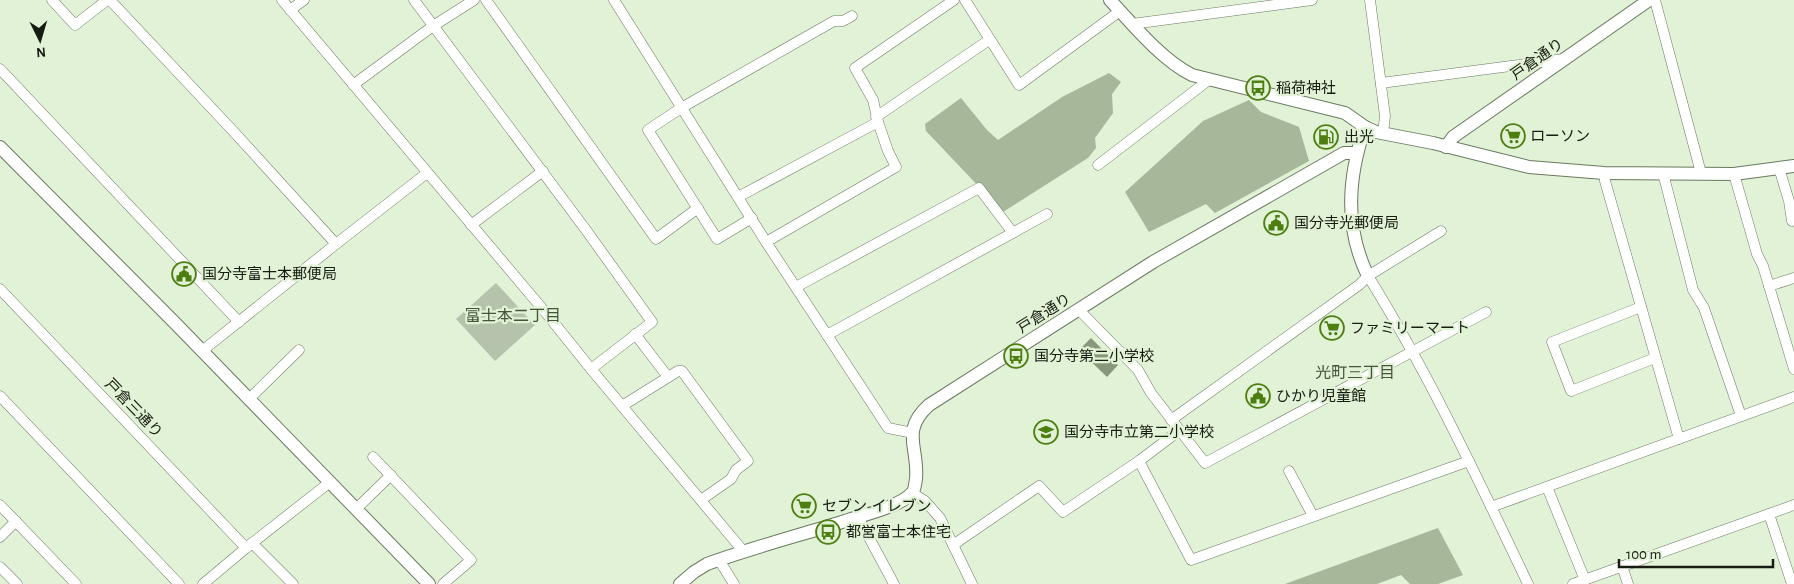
<svg xmlns="http://www.w3.org/2000/svg" width="1794" height="584" viewBox="0 0 1794 584" font-family="'Alegreya Sans','Noto Sans JP',sans-serif">
  <style>
    .green { fill: #b5c2ac }
    .forest { fill: #a6b899 }
    .water { fill: #87997a }
    .lines { fill: none; stroke-linecap: round; stroke-linejoin: round }
    .minor-casing { stroke: #6a7960; stroke-width: 11 }
    .tertiary-casing { stroke: #6a7960; stroke-width: 14 }
    .minor { stroke: #fff; stroke-width: 10 }
    .tertiary { stroke: #fff; stroke-width: 12 }
    .labels { text-anchor: middle; stroke-width: 4.5; stroke-linejoin: round; paint-order: stroke }
    .street-label { font-size: 15px; fill: #161c12; stroke: #e2f2d6 }
    .poi-label { font-size: 15px; fill: #161c12; stroke: #e2f2d6; text-anchor: start }
    .neighbourhood-label { font-size: 16px; fill: #46543c; stroke: #e2f2d6 }
  </style>
  <rect width="100%" height="100%" fill="#e2f2d6"/>
  <path class="green" d="M496 283 535 325 495 361 456 319Z"/>
  <g class="forest">
    <path d="M1109 73 1121 82 1112 94 1113 113 1095 138 1096 148 1088 158 1003 212 926 131 925 124 961 98 987 130 998 140 1062 97Z"/>
    <path d="M1249 100 1261 112 1299 127 1309 161 1215 213 1206 204 1149 232 1125 192 1203 121Z"/>
    <path d="M1438 528 1463 575 1438 584H1410L1401 575 1377 584H1285Z"/>
  </g>
  <path class="water" d="M1091 338 1118 365 1107 377 1079 350Z"/>
  <g class="lines">
    <g class="minor-casing">
      <g id="minor">
        <path d="M52 0 75 25 107 0"/>
        <path d="M110 0 234 132 336 244"/>
        <path d="M282 0 546 313 591 369 744 552"/>
        <path d="M414 0 586 230 652 322 591 369"/>
        <path d="M486 0 656 239 698 208"/>
        <path d="M614 0 766 242 888 428 913 433"/>
        <path d="M965 0 1019 85 1120 11"/>
        <path d="M1370 0 1385 116 1383 133"/>
        <path d="M1655 0 1701 173"/>
        <path d="M290 10 304 0"/>
        <path d="M1132 24 1312 0"/>
        <path d="M0 69 239 322"/>
        <path d="M1381 83 1564 59"/>
        <path d="M353 85 433 26 474 0"/>
        <path d="M876 117 989 40"/>
        <path d="M1098 165 1210 79"/>
        <path d="M1779 168 1789 201 1792 221"/>
        <path d="M1604 173 1605 181 1679 439"/>
        <path d="M1663 173 1693 290 1704 308 1741 416"/>
        <path d="M1734 174 1757 254 1763 266 1794 369"/>
        <path d="M738 197 878 122"/>
        <path d="M752 218 717 239 648 130 681 108 834 21H843L852 16"/>
        <path d="M471 225 543 171"/>
        <path d="M766 242 896 167 888 151 878 122 873 100 855 68 954 0"/>
        <path d="M1368 276C1429 374 1478 479 1528 584"/>
        <path d="M1769 286 1794 278"/>
        <path d="M796 287 979 188 1013 233"/>
        <path d="M0 289 246 548"/>
        <path d="M1641 307 1552 342 1571 391 1655 358"/>
        <path d="M1079 310 1138 370 1151 393 1205 463 1486 312"/>
        <path d="M635 334 668 377"/>
        <path d="M827 335 1047 214"/>
        <path d="M202 351 336 244 427 173"/>
        <path d="M0 396 179 584"/>
        <path d="M249 399 299 350"/>
        <path d="M622 406 678 371H682L748 461 736 470 731 479 701 500"/>
        <path d="M1171 420 1359 285 1368 276 1441 231"/>
        <path d="M373 457 471 560 443 584"/>
        <path d="M1139 461 1191 560 1469 461"/>
        <path d="M1289 471 1313 516"/>
        <path d="M1547 487 1585 580"/>
        <path d="M912 493 925 501 940 518 972 584"/>
        <path d="M0 505 76 584"/>
        <path d="M1491 507 1794 397"/>
        <path d="M356 509 391 475"/>
        <path d="M1769 514 1792 584"/>
        <path d="M858 517 894 584"/>
        <path d="M0 537 16 521"/>
        <path d="M252 543 293 584"/>
        <path d="M953 545 1039 486 1063 512 1139 461 1180 430"/>
        <path d="M719 560 734 584"/>
        <path d="M1622 566 1628 584"/>
        <path d="M0 567 17 584"/>
        <path d="M203 584 246 548 330 482"/>
        <path d="M1573 584 1794 505"/>
      </g>
    </g>
    <g class="tertiary-casing">
      <g id="tertiary">
        <path d="M1110 0C1133 25 1162 60 1192 75L1345 113 1365 127 1376 132 1433 143 1529 167 1604 173 1734 174 1794 166"/>
        <path d="M1365 127C1348 177 1344 227 1368 276"/>
        <path d="M0 147 175 323 429 584"/>
        <path d="M1446 147 1453 137 1649 0"/>
        <path d="M680 584 694 572 707 564C751 548 797 536 842 522 859 516 900 507 912 493 915 490 915 484 916 479 919 448 900 431 929 405L1153 262 1344 153H1356"/>
      </g>
    </g>
    <use href="#minor" class="minor"/>
    <use href="#tertiary" class="tertiary"/>
  </g>
  <defs>
    <g id="bus-ring" transform="scale(1.25)"><circle r="9.5" fill="#e2f2d6" stroke="#4d7f10" stroke-width="1.5"/><path d="M-5-6H5V4H4V6H2V4H-2V6H-4V4H-5ZM-3.5-4V0h7V-4ZM-3.5 1.2v1.5H-2V1.2ZM2 1.2v1.5H3.5V1.2Z" fill="#4d7f10"/></g>
    <g id="supermarket-ring" transform="scale(1.25)"><circle r="9.5" fill="#e2f2d6" stroke="#4d7f10" stroke-width="1.5"/><path d="M-6-5.5h2.5l.6 2H6L4.5 2H-2.5L-4.4-4H-6ZM-1.5 3.2a1.3 1.3 0 1 0 .1 0ZM3 3.2a1.3 1.3 0 1 0 .1 0Z" fill="#4d7f10"/></g>
    <g id="fuel-ring" transform="scale(1.25)"><circle r="9.5" fill="#e2f2d6" stroke="#4d7f10" stroke-width="1.5"/><path d="M-5.5-6h7V0h2V4h1.3V-2.5L3-4.5l.8-.8L6-3V5H2.5V1h-1V6h-7ZM-4.2-4.7v3.2H.2V-4.7Z" fill="#4d7f10"/></g>
    <g id="civic-ring" transform="scale(1.25)"><circle r="9.5" fill="#e2f2d6" stroke="#4d7f10" stroke-width="1.5"/><path d="M-.6-6.5H3V-4.5H.6V-3L4-1V1h2V6H-6V1h2V-1L-.6-3ZM-1.2 2.5V6h2.4V2.5Z" fill="#4d7f10"/></g>
    <g id="school-ring" transform="scale(1.25)"><circle r="9.5" fill="#e2f2d6" stroke="#4d7f10" stroke-width="1.5"/><path d="M0-5L7-2L0 1L-7-2ZM-4 1L0 2.5L4 1V4Q0 6-4 4Z" fill="#4d7f10"/></g>
  </defs>
  <g fill-rule="evenodd">
    <use href="#bus-ring" x="1258" y="88"/>
    <use href="#supermarket-ring" x="1513" y="136"/>
    <use href="#fuel-ring" x="1326" y="137"/>
    <use href="#civic-ring" x="1276" y="223"/>
    <use href="#civic-ring" x="184" y="274"/>
    <use href="#supermarket-ring" x="1332" y="328"/>
    <use href="#bus-ring" x="1016" y="356"/>
    <use href="#civic-ring" x="1258" y="396"/>
    <use href="#school-ring" x="1046" y="432"/>
    <use href="#supermarket-ring" x="804" y="506"/>
    <use href="#bus-ring" x="828" y="532"/>
  </g>
  <g class="labels">
    <g class="street-label">
      <text transform="translate(1537 59) rotate(-35)" y="5">戸倉通り</text>
      <text transform="translate(1044 313) rotate(-32)" y="5">戸倉通り</text>
      <text transform="translate(134 408) rotate(46)" y="5">戸倉三通り</text>
    </g>
    <g class="poi-label">
      <text x="1276" y="93">稲荷神社</text>
      <text x="1530" y="141">ローソン</text>
      <text x="1344" y="142">出光</text>
      <text x="1294" y="228">国分寺光郵便局</text>
      <text x="202" y="279">国分寺富士本郵便局</text>
      <text x="1350" y="333">ファミリーマート</text>
      <text x="1034" y="361">国分寺第二小学校</text>
      <text x="1276" y="401">ひかり児童館</text>
      <text x="1064" y="437">国分寺市立第二小学校</text>
      <text x="822" y="511">セブン-イレブン</text>
      <text x="846" y="537">都営富士本住宅</text>
    </g>
    <g class="neighbourhood-label">
      <text x="513" y="321">富士本二丁目</text>
      <text x="1355" y="378">光町三丁目</text>
    </g>
  </g>
  <g transform="translate(40 40) rotate(175)" stroke="#e2f2d6" stroke-width="4" paint-order="stroke">
  <path d="M0-4L9 19L0 12L-9 19Z" fill="#161c12"/>
  <text y="-8" font-size="14" font-weight="bold" text-anchor="middle" fill="#161c12">N</text>
  </g>
  <path d="M1619 559v8h154v-8" fill="none" stroke="#161c12" stroke-width="2.5"/>
  <text x="1626" y="559" font-size="15" fill="#161c12" stroke="#e2f2d6" stroke-width="4" paint-order="stroke">100 m</text>
</svg>
